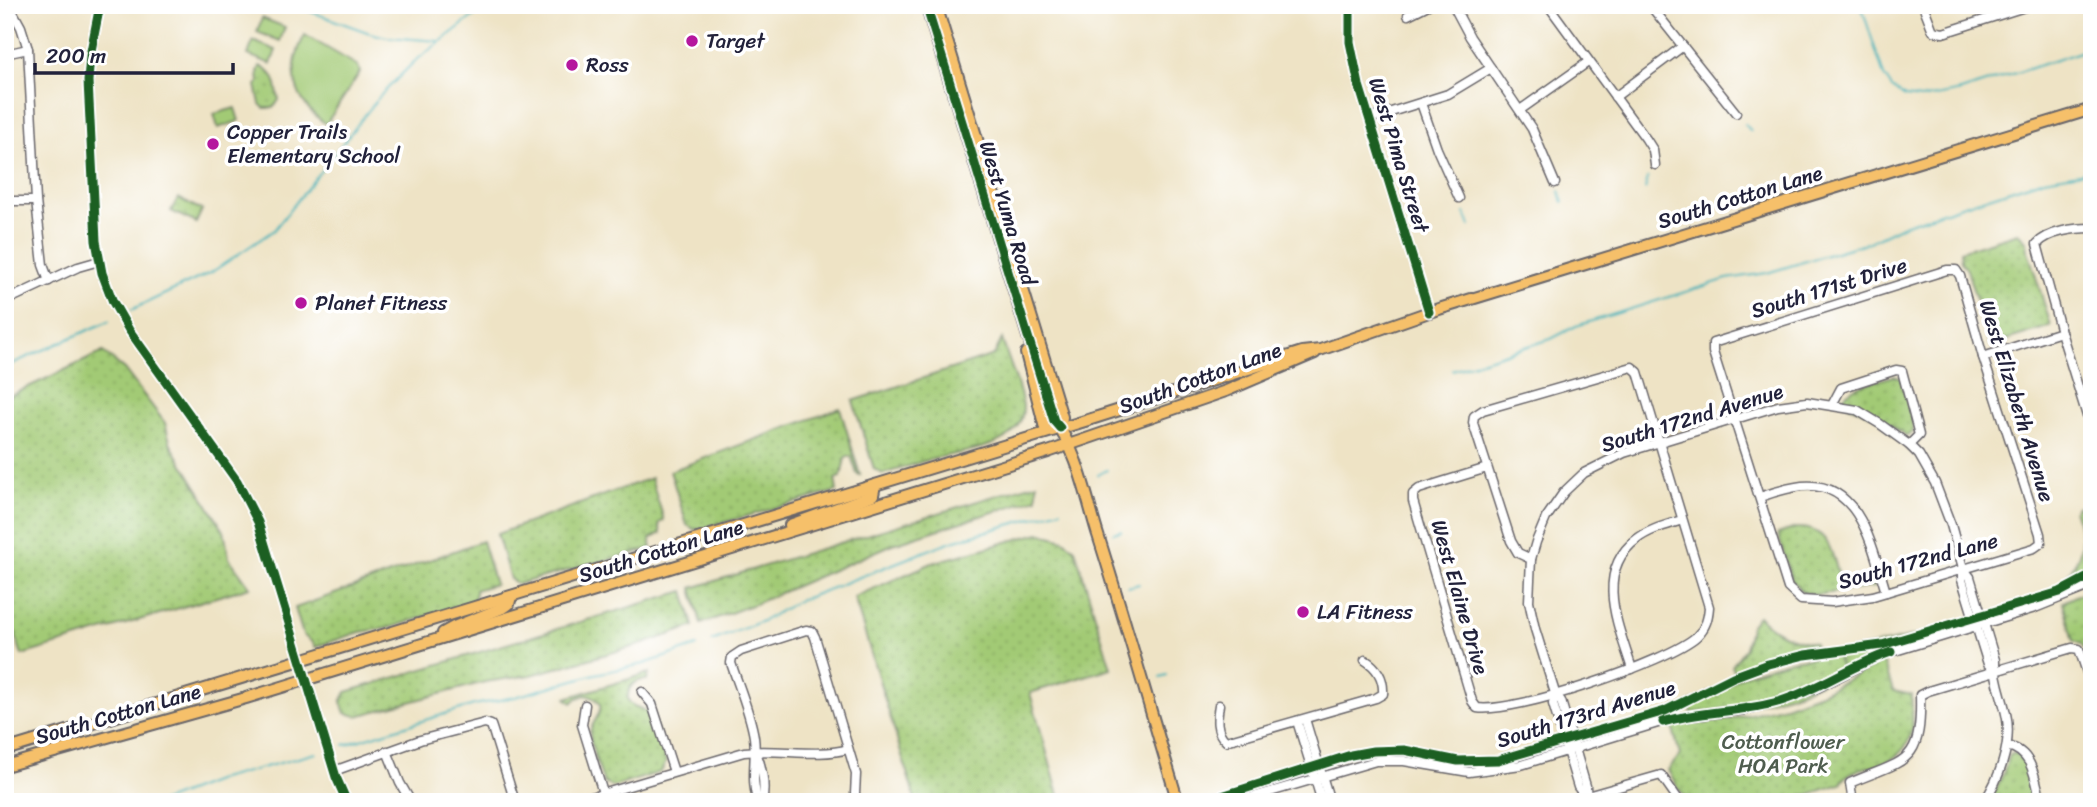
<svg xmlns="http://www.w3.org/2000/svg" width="2097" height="807" viewBox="0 0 2097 807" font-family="Sriracha,sans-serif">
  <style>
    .grass { fill: url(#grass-dots); stroke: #627658; stroke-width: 2 }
    .garden { fill: url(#garden-furrows); stroke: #627658; stroke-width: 2 }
    .pitch { fill: #a2ca75; stroke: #627658; stroke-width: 2 }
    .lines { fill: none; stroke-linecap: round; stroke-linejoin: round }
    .stream { stroke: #3fb0b8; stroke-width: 2 }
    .minor-casing { stroke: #69666b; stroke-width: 11 }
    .major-casing { stroke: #69666b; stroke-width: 14 }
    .minor { stroke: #fff; stroke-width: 8 }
    .major { stroke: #f6c06b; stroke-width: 10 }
    .cycleway-casing { stroke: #fff; stroke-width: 13 }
    .cycleway { stroke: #1b5e20; stroke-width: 9 }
    .poi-dot { fill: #b5179e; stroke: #fff; stroke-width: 2.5 }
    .labels { text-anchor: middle; stroke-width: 7; stroke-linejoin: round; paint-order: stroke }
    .poi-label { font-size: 21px; fill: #22223b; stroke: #fff; text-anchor: start }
    .street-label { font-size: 21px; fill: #22223b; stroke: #fff }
    .park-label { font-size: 21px; fill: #4f5d4f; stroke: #fff }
  </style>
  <defs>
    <pattern id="grass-dots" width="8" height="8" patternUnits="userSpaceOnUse" patternTransform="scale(1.75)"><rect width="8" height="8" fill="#a2ca75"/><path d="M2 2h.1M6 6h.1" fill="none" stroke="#8bad66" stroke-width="1.8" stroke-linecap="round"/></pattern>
    <pattern id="garden-furrows" width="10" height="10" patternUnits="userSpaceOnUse" patternTransform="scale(1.75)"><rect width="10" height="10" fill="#a2ca75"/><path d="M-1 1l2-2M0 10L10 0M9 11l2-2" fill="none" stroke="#8bad66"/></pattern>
  </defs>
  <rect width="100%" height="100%" fill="#fff"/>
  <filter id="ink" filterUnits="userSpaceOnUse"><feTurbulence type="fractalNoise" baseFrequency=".0143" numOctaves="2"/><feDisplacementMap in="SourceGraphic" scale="14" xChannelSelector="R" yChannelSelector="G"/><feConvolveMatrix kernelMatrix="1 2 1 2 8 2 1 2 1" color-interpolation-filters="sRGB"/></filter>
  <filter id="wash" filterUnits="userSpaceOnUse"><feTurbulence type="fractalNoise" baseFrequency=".00686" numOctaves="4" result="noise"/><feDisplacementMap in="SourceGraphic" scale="28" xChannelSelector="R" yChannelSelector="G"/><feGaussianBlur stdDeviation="1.57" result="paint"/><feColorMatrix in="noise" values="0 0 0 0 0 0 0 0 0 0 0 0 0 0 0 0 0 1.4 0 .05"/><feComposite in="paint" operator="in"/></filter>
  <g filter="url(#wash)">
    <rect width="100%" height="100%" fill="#eee3c5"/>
    <g class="grass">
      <path d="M260 66C276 73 276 85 279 100L273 108H264L260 104 256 85 259 83 258 73Z"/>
      <path d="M178 198 202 210 196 223 171 211Z"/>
      <path d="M2018 233 2027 242 2028 251 2051 326 1990 345 1967 270 1961 262 1960 251Z"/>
      <path d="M1002 339C1006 354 1023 395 1023 407 1023 448 964 451 936 458 918 462 901 469 883 474L874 469 853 401 994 355Z"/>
      <path d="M103 352 124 369 165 423 171 445 224 531 229 558 250 587 22 655 5 604V398Z"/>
      <path d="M1894 376 1900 378 1913 424V432L1907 436 1881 419 1847 404 1842 400C1849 384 1878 381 1894 376Z"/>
      <path d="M840 408 860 475 857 474 851 456 845 458 841 477 835 479 837 491 696 530 687 525 670 471Z"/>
      <path d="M651 478 664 520 659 524 661 533 650 539 652 548C607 561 563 571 518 584L510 579 497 534Z"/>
      <path d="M1037 483V498L893 544 757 603 701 624 692 588Z"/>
      <path d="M2078 506 2092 516V570L2070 584 2066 578C2084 552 2086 540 2074 510Z"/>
      <path d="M1796 528C1832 527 1832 556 1841 583L1873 575 1875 587 1815 595 1803 592 1792 581 1778 534Z"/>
      <path d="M1039 533 1064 540 1075 549 1111 668 1030 693 1060 799 1052 802H916L854 597 932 563Z"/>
      <path d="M482 541 495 584 475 590V601L389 628 360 632 315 647 313 643 303 635 295 608Z"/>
      <path d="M2092 588V655L2088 656 2081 644 2074 641 2063 602Z"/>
      <path d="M684 591 694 626 643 644 531 675 485 682 357 716 345 713 341 702 346 692Z"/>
      <path d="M1758 616C1775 633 1791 640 1814 643L1815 650 1774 658 1735 672 1732 666 1745 648 1751 625Z"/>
      <path d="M1836 654 1842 672C1792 699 1748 707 1692 713L1689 703 1746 674 1791 660Z"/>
      <path d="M1883 661 1893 691 1912 695C1910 708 1915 720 1911 733 1900 776 1852 758 1841 784L1784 802 1765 799 1757 802H1690L1678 788 1668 770 1680 755 1672 725 1730 719 1785 706 1823 692Z"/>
      <path d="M649 673 647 680C634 679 627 687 628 700 634 709 638 706 646 711 655 715 663 752 666 762L661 772 613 787 604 783C599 768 591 750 590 734 589 722 617 702 585 695L577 698 572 703 566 698Z"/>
      <path d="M2015 753C2030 761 2032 786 2037 802H1989L1999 784 2010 755Z"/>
    </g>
    <path class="garden" d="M1946 629 1936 636 1842 672 1836 654Z"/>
    <g class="pitch">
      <path d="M262 18 285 27 280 41 257 32Z"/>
      <path d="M305 35 353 63 358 66 360 72 326 124C293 101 286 70 305 35Z"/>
      <path d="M253 41 276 50 271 64 248 55Z"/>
      <path d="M235 108 239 121 218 128 214 114Z"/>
    </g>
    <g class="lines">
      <g class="stream">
        <path d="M292 5 370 33 387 37 439 41"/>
        <path d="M1861 5 1884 76 1892 88 1905 97 1921 99 1961 91 2092 48"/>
        <path d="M1745 124 1751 131"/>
        <path d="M1645 189 1648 178"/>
        <path d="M1560 191 1563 202"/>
        <path d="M1465 213 1470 226"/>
        <path d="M131 310 212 272 274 230 380 96 414 62 488 5"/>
        <path d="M5 367 109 321"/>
        <path d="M1452 370 1551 339 1576 326 1727 279 1767 273 1869 242 1906 224 2044 179 2092 171"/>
        <path d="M1098 475 1107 470"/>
        <path d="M1113 533 1121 531"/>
        <path d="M1128 587 1139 584"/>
        <path d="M712 641 765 620 796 602 949 542 1061 510"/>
        <path d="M1160 677 1167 675"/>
        <path d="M344 745 474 705 515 697 595 674 644 664 697 646"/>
        <path d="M161 802 221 779 316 753"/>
      </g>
    </g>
  </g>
  <g filter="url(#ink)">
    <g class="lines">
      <g class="minor-casing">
        <g id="minor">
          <path d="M9 5 21 27 28 49 36 201 43 265 49 281"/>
          <path d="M100 5 90 56 88 81 96 241 102 273 113 302 129 330 237 481 258 522 336 777 347 802"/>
          <path d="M1350 5V42L1359 85 1429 312"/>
          <path d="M1453 5 1470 37 1532 129 1555 183"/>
          <path d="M1548 5 1646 139 1653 150 1655 165"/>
          <path d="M1650 5 1736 113"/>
          <path d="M1923 5 1933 31 1943 33 2031 5"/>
          <path d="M1408 15 1428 5"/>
          <path d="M5 54 28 49"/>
          <path d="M1615 97 1683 46"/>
          <path d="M1421 103 1437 149 1459 198"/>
          <path d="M1520 110 1588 62"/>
          <path d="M1369 119 1448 94 1491 68"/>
          <path d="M5 201H36"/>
          <path d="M2092 228C2075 228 2049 231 2037 244L2061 332 2092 432"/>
          <path d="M1947 270H1956L1960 276 1983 357 2040 534 2041 543 2034 548 1873 596 1832 602 1801 600 1788 588 1713 352V343Z"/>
          <path d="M5 301 78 267 99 261"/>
          <path d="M1983 357 2061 332"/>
          <path d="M1832 405 1841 388 1896 370 1902 371 1919 435 1909 445"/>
          <path d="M1487 468 1419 489 1413 494V501L1472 701 1477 708C1514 714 1668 662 1697 636 1706 627 1708 619 1709 607L1638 372 1632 367 1483 410 1474 416 1473 423 1511 541 1518 553 1531 559"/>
          <path d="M1760 497C1774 492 1788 488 1802 486 1861 480 1873 551 1886 592"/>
          <path d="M1963 568 1970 577 1995 660C1994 680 2004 699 2007 719 2011 747 1999 779 1984 802"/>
          <path d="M1632 669C1619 627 1593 572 1637 539 1650 529 1667 525 1682 520"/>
          <path d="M642 692 652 704 674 772"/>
          <path d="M1555 693 1553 704 1578 787 1585 796"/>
          <path d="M585 705 582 725 603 793"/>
          <path d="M1219 705C1217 717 1215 732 1226 741L1376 698 1383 694C1384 679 1378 668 1365 660"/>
          <path d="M1305 719 1330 802"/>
          <path d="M1297 721 1322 802"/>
          <path d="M2007 746C2033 751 2035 779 2041 802"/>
          <path d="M387 751 400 783 411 802"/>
          <path d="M755 751C762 765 766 786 762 802"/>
          <path d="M334 771 420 740 485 723 491 725 493 731 515 802"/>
          <path d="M575 802 744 752C778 748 818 758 848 749"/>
          <path d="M758 802C750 780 757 758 754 737 750 712 739 687 731 663L732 657 741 651 806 630 812 631 815 637 856 774 855 794"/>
          <path d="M1203 802 1351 755 1373 751 1404 750 1458 761 1498 760 1665 711 1733 677 1768 664 1805 655 1882 645 2060 592 2092 575"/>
          <path d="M1236 802 1376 761H1404L1469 772 1521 765 1671 719 1746 710 1786 700 1817 688 1882 655 2035 608 2092 585"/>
          <path d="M1566 802 1661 775 1680 802"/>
          <path d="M1587 802 1586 786 1561 701 1555 693 1535 629 1529 601 1531 559 1536 542 1546 518 1564 492 1584 473 1624 453 1778 406 1807 402 1857 410 1880 424 1909 445 1919 455 1935 483 1951 525 1963 568 1962 580 1988 664 1994 670"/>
          <path d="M1853 802 1850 783C1906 759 1922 765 1920 695L1928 691 2072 648 2079 649 2092 687"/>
        </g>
      </g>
      <g class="major-casing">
        <g id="major">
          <path d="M926 5 1054 421C1077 448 1087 500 1098 535 1126 623 1151 713 1178 802"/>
          <path d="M936 5 1062 417 1060 428"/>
          <path d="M1026 353 1046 432"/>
          <path d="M790 525 873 495 875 485"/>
          <path d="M443 633 454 627 505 607 509 604 511 597"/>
          <path d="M5 750 1085 421 1302 352 1320 350 1429 312 2092 109"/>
          <path d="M5 766 246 698 1048 452 1226 391 1315 353"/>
        </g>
      </g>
      <use href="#minor" class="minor"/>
      <use href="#major" class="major"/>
      <g class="cycleway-casing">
        <g id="cycleway">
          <path d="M100 5 90 56 88 81 96 241 102 273 113 302 129 330 237 481 258 522 336 777 347 802"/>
          <path d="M926 5 1054 421 1060 428"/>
          <path d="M1350 5V42L1359 85 1429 312"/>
          <path d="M1663 722C1701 710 1742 713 1781 701 1820 689 1853 664 1891 652"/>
          <path d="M1203 802 1351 755 1373 751 1404 750 1458 761 1498 760 1665 711 1733 677 1768 664 1805 655 1882 645 2060 592 2092 575"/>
        </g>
      </g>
      <use href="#cycleway" class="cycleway"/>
    </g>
  </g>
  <g class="poi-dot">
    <circle cx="692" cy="41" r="7"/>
    <circle cx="572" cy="65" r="7"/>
    <circle cx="213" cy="144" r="7"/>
    <circle cx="301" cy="303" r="7"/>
    <circle cx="1303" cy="612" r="7"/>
  </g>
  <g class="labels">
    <g class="poi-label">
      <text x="706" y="48">Target</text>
      <text x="586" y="72">Ross</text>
      <text x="227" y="139">Copper Trails<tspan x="227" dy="24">Elementary School</tspan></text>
      <text x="315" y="310">Planet Fitness</text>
      <text x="1317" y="619">LA Fitness</text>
    </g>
    <g class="street-label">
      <text transform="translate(1399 155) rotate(73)" y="7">West Pima Street</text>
      <text transform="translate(1740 197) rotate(-17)" y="7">South Cotton Lane</text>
      <text transform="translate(1008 213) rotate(73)" y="7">West Yuma Road</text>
      <text transform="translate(1829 288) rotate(-17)" y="7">South 171st Drive</text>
      <text transform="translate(1200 378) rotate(-20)" y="7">South Cotton Lane</text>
      <text transform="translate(2017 401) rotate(73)" y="7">West Elizabeth Avenue</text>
      <text transform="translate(1692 418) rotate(-17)" y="7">South 172nd Avenue</text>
      <text transform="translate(661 551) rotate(-17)" y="7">South Cotton Lane</text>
      <text transform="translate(1918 561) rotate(-15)" y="7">South 172nd Lane</text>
      <text transform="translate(1460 597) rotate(74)" y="7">West Elaine Drive</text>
      <text transform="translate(118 714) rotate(-16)" y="7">South Cotton Lane</text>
      <text transform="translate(1586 714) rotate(-17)" y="7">South 173rd Avenue</text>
    </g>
    <g class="park-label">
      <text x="1783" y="749">Cottonflower<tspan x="1783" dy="24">HOA Park</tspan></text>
    </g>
  </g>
  <rect width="2097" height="807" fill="none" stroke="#fff" stroke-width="28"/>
  <path d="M35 63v10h198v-10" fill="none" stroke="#22223b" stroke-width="3.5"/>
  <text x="46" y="63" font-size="21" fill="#22223b" stroke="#ffffff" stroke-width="5" paint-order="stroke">200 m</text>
</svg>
